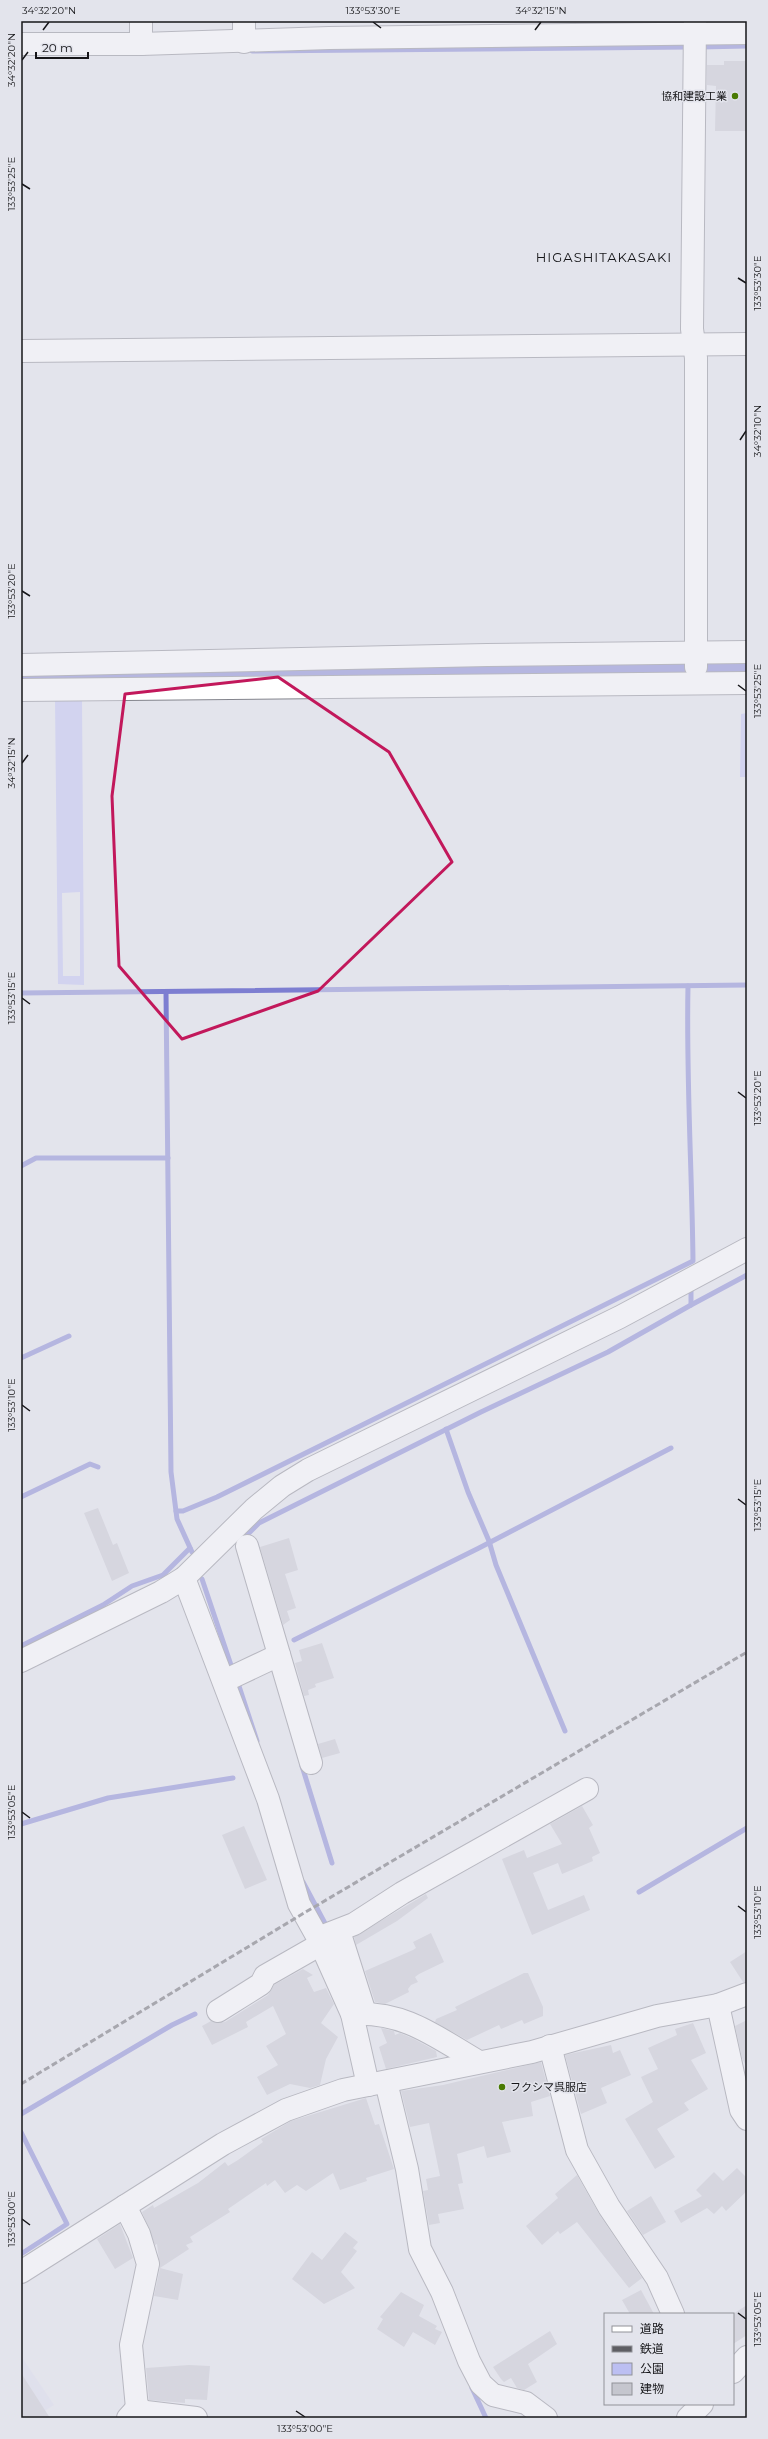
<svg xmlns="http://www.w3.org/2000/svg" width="768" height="2439" viewBox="0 0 768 2439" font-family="Montserrat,'Noto Sans JP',sans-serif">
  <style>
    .built { fill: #dadbeb }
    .green { fill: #bcbff2; fill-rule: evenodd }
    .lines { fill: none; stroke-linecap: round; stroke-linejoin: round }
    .stream { stroke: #7d7ed1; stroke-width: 5 }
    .river { stroke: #7d7ed1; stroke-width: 31 }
    .building { fill: #c5c6ce }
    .minor-casing { stroke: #84858d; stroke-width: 24 }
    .minor { stroke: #fff; stroke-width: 22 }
    .rail { stroke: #5e5e63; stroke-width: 3; stroke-dasharray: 6 3; stroke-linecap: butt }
    .marked { fill: none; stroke: #c2185b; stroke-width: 3; stroke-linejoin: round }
    .ticks { fill: none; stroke: #161619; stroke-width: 1.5 }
    .poi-dot { fill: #497a02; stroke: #e3e4ec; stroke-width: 1.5 }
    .labels { text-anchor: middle; stroke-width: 3; stroke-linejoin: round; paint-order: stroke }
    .poi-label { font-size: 11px; fill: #161619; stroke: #e3e4ec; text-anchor: end }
    .quarter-label { font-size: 13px; letter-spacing: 1px; fill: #161619; stroke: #e3e4ec }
    .neatline { fill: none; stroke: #161619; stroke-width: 1.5 }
    .ticks-label { font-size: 10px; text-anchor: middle; fill: #161619 }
  </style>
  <rect width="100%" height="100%" fill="#e3e4ec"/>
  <path class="built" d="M21 2356 54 2405 33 2418H21Z"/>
  <g class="green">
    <path d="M55 698H82L84 985 58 984ZM80 892V976H63L62 893Z"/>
    <path d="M747 713V777H740L741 714Z"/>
  </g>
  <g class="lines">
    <g class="stream">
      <path d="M700 47 747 46"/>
      <path d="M252 51 690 47"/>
      <path d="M166 992 171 1472 177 1519 192 1552"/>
      <path d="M21 993 747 985"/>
      <path d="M21 1166 36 1158H168"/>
      <path d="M691 1305 747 1275"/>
      <path d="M21 1358 69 1336"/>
      <path d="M446 1429 468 1492 489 1541 496 1565 565 1731"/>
      <path d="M21 1497 90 1464 98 1467"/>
      <path d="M176 1511H183L217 1497 693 1261C692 1169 686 1078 688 986"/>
      <path d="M243 1539 259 1523 481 1412 608 1352 691 1305V1290"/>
      <path d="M202 1579 233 1671"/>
      <path d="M294 1640 479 1548 671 1448"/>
      <path d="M21 1646 103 1605 132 1586 163 1575 190 1548"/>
      <path d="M237 1680 257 1741"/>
      <path d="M302 1766 332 1863"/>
      <path d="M21 1824 108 1798 233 1778"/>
      <path d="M303 1882 328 1929"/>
      <path d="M639 1892 747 1828"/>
      <path d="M21 2114 172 2025 195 2014"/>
      <path d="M21 2132 67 2224 21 2254"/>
      <path d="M472 2388 486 2418"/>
    </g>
    <path class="river" d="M21 677 747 668"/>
  </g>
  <g class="building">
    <path d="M724 61H747V131H715L716 86 707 85V65H724Z"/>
    <path d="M98 1508 113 1545 117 1543 129 1573 112 1581 84 1513Z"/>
    <path d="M289 1538 298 1570 285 1574 296 1608 287 1611 290 1620 283 1625 260 1547Z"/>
    <path d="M322 1643 334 1678 315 1684 316 1687 308 1690 309 1695 304 1696 295 1663 302 1661 299 1650Z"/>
    <path d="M335 1739 340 1753 322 1758 318 1744Z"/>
    <path d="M582 1806 593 1825 589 1828 600 1853 592 1857 593 1861 562 1874 558 1863 533 1873 548 1910 584 1895 590 1910 532 1935 502 1859 524 1850 527 1858 562 1844 550 1824Z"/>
    <path d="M244 1826 267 1880 245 1889 222 1835Z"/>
    <path d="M426 1894 428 1898 397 1921 356 1945 354 1937Z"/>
    <path d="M431 1933 444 1962 419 1974 415 1977 418 1982 411 1985 408 1989 409 1992 385 2004 375 2002 365 1971 413 1950 416 1948 413 1942Z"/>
    <path d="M747 1951V1982H743L730 1962Z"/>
    <path d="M303 1969 313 1975 307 1978 314 1992 326 1988 334 2004 321 2023 338 2037 326 2059 320 2085 310 2088 290 2084 267 2095 257 2077 278 2065 266 2046 286 2034 273 2006 246 2022 248 2027 212 2045 202 2026 211 2021 218 2023 225 2022 268 1995 274 1985Z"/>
    <path d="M524 1973H528L543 2007V2016L524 2024 522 2020 501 2029 499 2025 467 2040 435 2022 436 2019 457 2010 455 2007Z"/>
    <path d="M747 2020V2068L742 2058 735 2026Z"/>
    <path d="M693 2023 706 2053 691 2060 708 2089 684 2103 689 2110 657 2129 675 2157 655 2169 625 2119 653 2102 641 2077 658 2069 648 2048 677 2035 675 2029Z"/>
    <path d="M381 2028 394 2031 395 2035 400 2033 414 2039 436 2051 437 2057 386 2069 379 2047 387 2043Z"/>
    <path d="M611 2045 613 2053 620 2050 631 2075 601 2088 607 2103 581 2114 565 2055Z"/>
    <path d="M541 2062 550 2096 531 2102 533 2116 502 2122 511 2152 487 2158 484 2146 457 2154 463 2183 458 2184 464 2209 438 2214 440 2223 429 2225 423 2191 428 2190 426 2179 440 2176 429 2123 410 2127 401 2091 443 2085Z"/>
    <path d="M366 2098 375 2125 379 2124 394 2169 366 2178 367 2181 340 2190 333 2173 306 2191 297 2185 285 2193 275 2180 267 2186 266 2183 228 2209 230 2212 190 2237 193 2242 186 2245 189 2249 160 2268 157 2244 155 2245 142 2212 153 2205 154 2208 198 2183 225 2162 228 2166 238 2160 263 2142 261 2139 291 2121Z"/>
    <path d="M737 2168 747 2178V2191L726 2211 722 2206 714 2214 707 2208 681 2223 674 2211 702 2196 696 2190 714 2172 723 2181Z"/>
    <path d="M577 2175 599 2214 642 2278 629 2288 577 2222 560 2234 558 2231 542 2245 526 2226 558 2198 555 2194Z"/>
    <path d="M651 2196 666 2222 643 2235 627 2211Z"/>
    <path d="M120 2224 133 2258 115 2269 97 2239Z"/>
    <path d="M345 2232 358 2242 353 2248 357 2251 341 2272 355 2288 324 2304 292 2279 312 2252 322 2260Z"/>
    <path d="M160 2268 183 2274 178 2300 154 2296Z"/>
    <path d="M641 2290 654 2314H630L622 2300Z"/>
    <path d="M401 2292 424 2305 419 2316 437 2326 435 2329 442 2332 435 2345 413 2332 404 2347 377 2329 383 2319 380 2317Z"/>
    <path d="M747 2305V2335L733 2344V2314Z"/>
    <path d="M550 2331 557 2344 528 2364 537 2382 524 2390 517 2388 511 2378 504 2382 501 2379 493 2367Z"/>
    <path d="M189 2365 210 2366 207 2400 185 2399V2403L149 2400 146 2368Z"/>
    <path d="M21 2373 50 2418H21Z"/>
  </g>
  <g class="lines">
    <g class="minor-casing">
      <g id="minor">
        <path d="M244 21V42"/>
        <path d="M695 21 692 329 696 358V667"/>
        <path d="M21 44H141L329 38 747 33"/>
        <path d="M141 44V21"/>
        <path d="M21 351 747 344"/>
        <path d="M21 665 487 655 747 652"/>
        <path d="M21 690 747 683"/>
        <path d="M247 1546 311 1763"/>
        <path d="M184 1578 268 1799 299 1904 318 1938 352 2014 368 2085"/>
        <path d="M21 1661 161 1592 184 1578 254 1509 282 1486 308 1470 620 1317 747 1249"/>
        <path d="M224 1681 279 1655"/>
        <path d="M339 1931 365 2013"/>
        <path d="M318 1938 354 1924 402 1893 587 1789"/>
        <path d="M718 2005 741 2110 747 2119"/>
        <path d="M218 2011 261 1984 265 1976 321 1944"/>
        <path d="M352 2014C405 2011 436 2037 479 2062"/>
        <path d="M550 2046 577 2150 609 2207 657 2278 673 2314"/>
        <path d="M386 2082 407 2169 420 2249 442 2292 469 2361 481 2384 493 2395 526 2403 546 2418"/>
        <path d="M125 2206 139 2234 148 2264 131 2345 137 2408"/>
        <path d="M21 2272 223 2144 286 2110 343 2090 532 2052 657 2016 718 2005 747 1994"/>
        <path d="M733 2372 747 2357"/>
        <path d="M128 2418 137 2408 146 2412 196 2418"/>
        <path d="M688 2418 702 2404"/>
      </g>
    </g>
    <use href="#minor" class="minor"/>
    <path class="rail" d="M21 2084 304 1913 747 1652"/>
  </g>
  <path d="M0 0H768V2439H0ZM278 677 389 752 452 862 318 991 182 1039 119 966 112 796 125 694Z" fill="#e3e4ec" fill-opacity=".55" fill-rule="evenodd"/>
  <path class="marked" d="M278 677 389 752 452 862 318 991 182 1039 119 966 112 796 125 694Z"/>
  <path class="ticks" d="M373 22 381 28M43 30 49 22M535 30 541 22M22 60 28 52M22 184 30 189M738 278 746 283M740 440 746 431M22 591 30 596M738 685 746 691M22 763 28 755M22 998 30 1004M738 1092 746 1098M22 1405 30 1411M738 1499 746 1505M22 1812 30 1818M738 1906 746 1912M22 2219 30 2225M738 2313 746 2319M296 2411 305 2417"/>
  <g class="poi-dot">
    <circle cx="735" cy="96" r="4"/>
    <circle cx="502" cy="2087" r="4"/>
  </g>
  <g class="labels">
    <g class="poi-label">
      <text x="727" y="100">協和建設工業</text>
      <text x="510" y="2091" text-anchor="start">フクシマ呉服店</text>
    </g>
    <g class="quarter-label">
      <text x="604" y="262">HIGASHITAKASAKI</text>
    </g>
  </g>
  <rect width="768" height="2439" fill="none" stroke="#e3e4ec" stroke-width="44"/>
  <rect x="604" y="2313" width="130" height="92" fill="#e3e4ec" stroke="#919298"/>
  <rect x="612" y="2326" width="20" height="6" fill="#ffffff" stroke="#919298"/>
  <text x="640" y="2333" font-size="12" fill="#161619">道路</text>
  <rect x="612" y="2346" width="20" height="6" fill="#5e5e63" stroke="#919298"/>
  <text x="640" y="2353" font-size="12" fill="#161619">鉄道</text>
  <rect x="612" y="2363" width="20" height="12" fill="#bcbff2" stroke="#919298"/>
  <text x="640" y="2373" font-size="12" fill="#161619">公園</text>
  <rect x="612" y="2383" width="20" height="12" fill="#c5c6ce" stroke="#919298"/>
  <text x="640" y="2393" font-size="12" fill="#161619">建物</text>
  <path d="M36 52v6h52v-6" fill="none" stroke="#161619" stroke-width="2"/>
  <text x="42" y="52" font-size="12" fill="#161619" stroke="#e3e4ec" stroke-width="3" paint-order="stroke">20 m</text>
  <rect x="22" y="22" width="724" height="2395" class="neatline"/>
  <g class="ticks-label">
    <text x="49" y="14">34°32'20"N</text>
    <text x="373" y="14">133°53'30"E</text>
    <text x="541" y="14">34°32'15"N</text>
    <text transform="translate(11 60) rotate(-90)" y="4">34°32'20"N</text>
    <text transform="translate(11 184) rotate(-90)" y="4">133°53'25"E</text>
    <text transform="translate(757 283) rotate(-90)" y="4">133°53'30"E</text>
    <text transform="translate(757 431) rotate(-90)" y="4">34°32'10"N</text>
    <text transform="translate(11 591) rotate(-90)" y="4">133°53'20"E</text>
    <text transform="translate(757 691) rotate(-90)" y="4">133°53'25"E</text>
    <text transform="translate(11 763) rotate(-90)" y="4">34°32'15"N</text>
    <text transform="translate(11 998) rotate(-90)" y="4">133°53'15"E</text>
    <text transform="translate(757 1098) rotate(-90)" y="4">133°53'20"E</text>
    <text transform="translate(11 1405) rotate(-90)" y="4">133°53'10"E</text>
    <text transform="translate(757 1505) rotate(-90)" y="4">133°53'15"E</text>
    <text transform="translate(11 1812) rotate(-90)" y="4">133°53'05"E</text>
    <text transform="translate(757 1912) rotate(-90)" y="4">133°53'10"E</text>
    <text transform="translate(11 2219) rotate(-90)" y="4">133°53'00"E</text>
    <text transform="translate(757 2319) rotate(-90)" y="4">133°53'05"E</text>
    <text x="305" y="2432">133°53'00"E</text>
  </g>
</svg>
